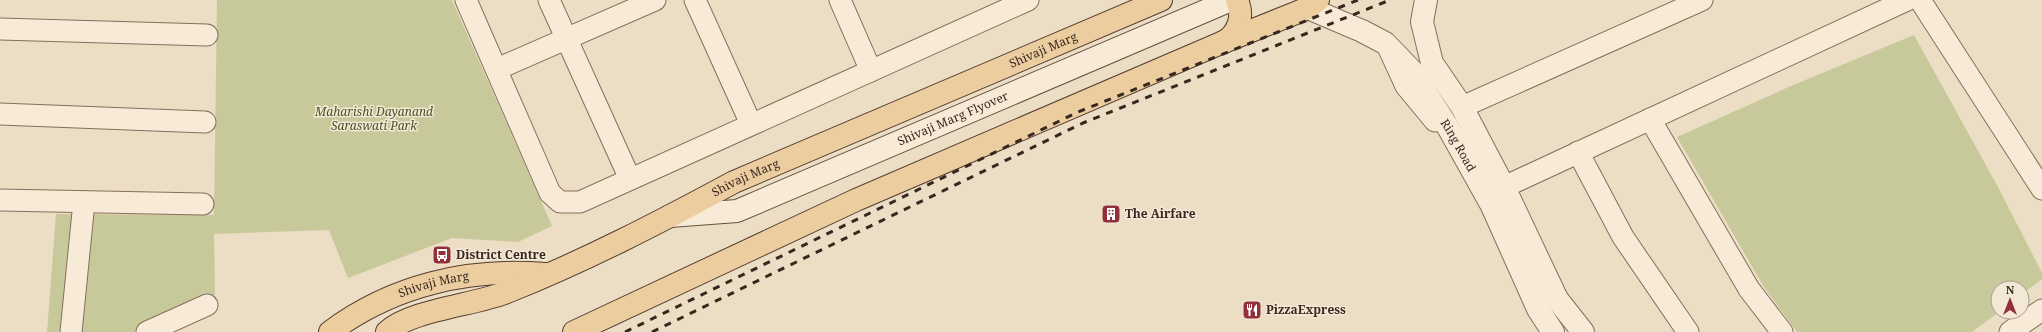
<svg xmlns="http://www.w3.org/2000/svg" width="2042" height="332" viewBox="0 0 2042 332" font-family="'Noto Serif',serif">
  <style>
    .green { fill: #c8c99a }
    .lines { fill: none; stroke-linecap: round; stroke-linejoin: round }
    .minor-casing { stroke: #866e5c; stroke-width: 23 }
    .tertiary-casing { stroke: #866e5c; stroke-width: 24 }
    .secondary-casing { stroke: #675040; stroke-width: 24 }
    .primary-casing { stroke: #543d30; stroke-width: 24 }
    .minor { stroke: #f7ebd8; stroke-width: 21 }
    .tertiary { stroke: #f7ebd8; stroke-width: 22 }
    .secondary { stroke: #f7ebd8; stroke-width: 22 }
    .primary { stroke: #eccda0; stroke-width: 22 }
    .rail { stroke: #37281f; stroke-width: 3; stroke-dasharray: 7 7; stroke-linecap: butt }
    .labels { text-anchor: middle; stroke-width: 3; stroke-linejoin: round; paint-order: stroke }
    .street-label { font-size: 12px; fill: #37281f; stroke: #f3e8d5 }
    .park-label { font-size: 12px; font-style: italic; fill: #4b5227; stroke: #f3e8d5 }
    .poi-label { font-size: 12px; font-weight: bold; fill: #37281f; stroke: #f3e8d5; text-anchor: start }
  </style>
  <rect width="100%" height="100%" fill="#ecddc5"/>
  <g class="green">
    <path d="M217 0H452L552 226 518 242 452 238 348 278 329 230 214 234 215 295 134 332H47L56 214 214 215Z"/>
    <path d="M1914 35 1998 187 2042 273V279L2022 294V288H1998L1999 312 1972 332H1797L1764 287 1677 137 1791 86Z"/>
  </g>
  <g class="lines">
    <g class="minor-casing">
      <g id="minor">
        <path d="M466 0 550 193 560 202H580L1028 0"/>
        <path d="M549 0 630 179"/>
        <path d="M695 0 751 124"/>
        <path d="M840 0 871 71"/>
        <path d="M1920 0 2042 189"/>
        <path d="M0 29 207 35"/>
        <path d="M1389 49 1406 86 1435 121"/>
        <path d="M497 69 655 0"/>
        <path d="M1462 107 1702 0"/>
        <path d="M0 114 205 122"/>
        <path d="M1650 119 1749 289 1782 332"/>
        <path d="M1578 152 1623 237 1688 332"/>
        <path d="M1504 187 1907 0"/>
        <path d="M0 200 203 204"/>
        <path d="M71 332 84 202"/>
        <path d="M147 332 207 305"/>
        <path d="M2010 332 2042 310"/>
      </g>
    </g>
    <g class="tertiary-casing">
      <g id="tertiary">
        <path d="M1426 0 1422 22 1432 63 1462 107 1504 187 1557 299 1583 332"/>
        <path id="s1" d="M1308 8 1362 31 1385 43 1412 71 1449 129 1492 206 1538 309 1553 332"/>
      </g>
    </g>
    <g class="secondary-casing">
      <g id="secondary">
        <path id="s2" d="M670 216 737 211 1231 0"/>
      </g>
    </g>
    <g class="primary-casing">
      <g id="primary">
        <path d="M1224 42C1239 33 1244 16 1237 0"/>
        <path id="s3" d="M330 332C393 285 468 268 545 274"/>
        <path id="s4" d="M387 332C410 310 475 305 507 292 585 261 660 222 734 182L1161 0"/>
        <path d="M574 332 856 200 1221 43 1308 8 1318 0"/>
      </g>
    </g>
    <use href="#minor" class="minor"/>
    <use href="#tertiary" class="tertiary"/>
    <use href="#secondary" class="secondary"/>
    <use href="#primary" class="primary"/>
    <g class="rail">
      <path d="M625 332 1078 112 1358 0"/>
      <path d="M652 332 1083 123 1390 0"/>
    </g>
  </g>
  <defs>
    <g id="building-square" transform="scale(1)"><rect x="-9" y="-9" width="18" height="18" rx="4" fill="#91303a" stroke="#f3e8d5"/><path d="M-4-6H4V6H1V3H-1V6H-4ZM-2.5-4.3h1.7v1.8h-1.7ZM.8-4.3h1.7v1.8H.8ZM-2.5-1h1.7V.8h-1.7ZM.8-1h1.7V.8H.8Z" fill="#fff"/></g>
    <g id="bus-square" transform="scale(1)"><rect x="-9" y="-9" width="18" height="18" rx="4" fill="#91303a" stroke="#f3e8d5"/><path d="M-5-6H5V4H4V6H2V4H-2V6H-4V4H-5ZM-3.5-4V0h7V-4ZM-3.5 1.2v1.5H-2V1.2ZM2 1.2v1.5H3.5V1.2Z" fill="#fff"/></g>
    <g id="restaurant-square" transform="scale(1)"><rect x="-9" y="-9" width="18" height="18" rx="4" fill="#91303a" stroke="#f3e8d5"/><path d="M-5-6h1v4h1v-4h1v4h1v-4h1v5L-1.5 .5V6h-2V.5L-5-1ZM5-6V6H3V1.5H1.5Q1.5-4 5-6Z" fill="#fff"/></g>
  </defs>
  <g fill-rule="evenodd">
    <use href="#building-square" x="1111" y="214"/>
    <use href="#bus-square" x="442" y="255"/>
    <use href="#restaurant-square" x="1252" y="310"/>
  </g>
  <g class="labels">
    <g class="street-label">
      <text dy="4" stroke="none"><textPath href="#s4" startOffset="716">Shivaji Marg</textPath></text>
      <text dy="4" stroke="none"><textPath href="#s2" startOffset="302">Shivaji Marg Flyover</textPath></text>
      <text dy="4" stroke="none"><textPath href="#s1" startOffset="211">Ring Road</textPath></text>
      <text dy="4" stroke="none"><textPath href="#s4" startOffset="392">Shivaji Marg</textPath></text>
      <text dy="4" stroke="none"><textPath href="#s3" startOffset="115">Shivaji Marg</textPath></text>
    </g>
    <g class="park-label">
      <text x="374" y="116">Maharishi Dayanand<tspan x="374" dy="14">Saraswati Park</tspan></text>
    </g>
    <g class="poi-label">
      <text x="1125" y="218">The Airfare</text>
      <text x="456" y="259">District Centre</text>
      <text x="1266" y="314">PizzaExpress</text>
    </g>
  </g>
  <g transform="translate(2010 300)"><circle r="19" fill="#f3e8d5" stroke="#a89b8c"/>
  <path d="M0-3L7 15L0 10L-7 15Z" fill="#91303a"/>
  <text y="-6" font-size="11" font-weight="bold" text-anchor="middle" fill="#37281f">N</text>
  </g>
</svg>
